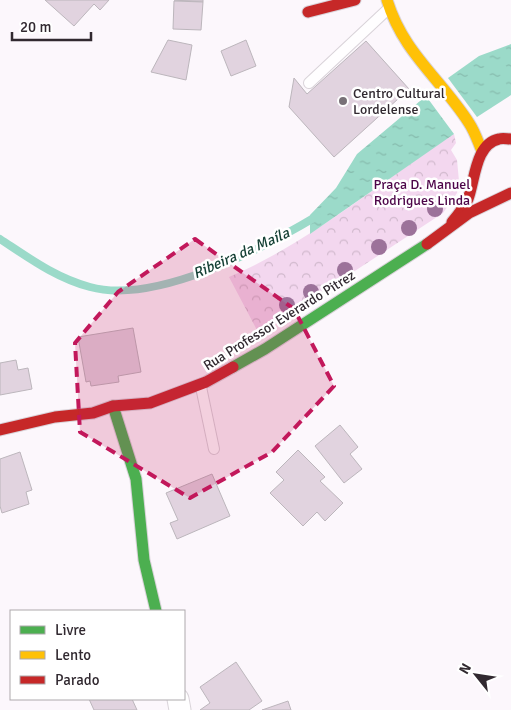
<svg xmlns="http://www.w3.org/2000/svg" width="511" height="710" viewBox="0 0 511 710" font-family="Signika,sans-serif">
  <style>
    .park { fill: url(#park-crowns) }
    .water { fill: url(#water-ripples) }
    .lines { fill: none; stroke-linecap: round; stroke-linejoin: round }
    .stream { stroke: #9bdac9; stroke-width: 8 }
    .building { fill: #e1d3df; stroke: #bcb6bc }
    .lane-casing { stroke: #d9d3d9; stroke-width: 12 }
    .street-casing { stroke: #d9d3d9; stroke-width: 23 }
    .fast-casing { stroke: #d9d3d9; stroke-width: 13 }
    .slow-casing { stroke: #d9d3d9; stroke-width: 13 }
    .jam-casing { stroke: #d9d3d9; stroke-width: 13 }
    .lane { stroke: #fffeff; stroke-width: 10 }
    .street { stroke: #fffeff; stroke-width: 21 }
    .fast { stroke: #4caf50; stroke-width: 11 }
    .slow { stroke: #ffc107; stroke-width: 11 }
    .jam { stroke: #c62828; stroke-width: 11 }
    .tree { fill: #9c729a }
    .marked { fill: #c2185b; fill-opacity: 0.2; stroke: #c2185b; stroke-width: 4; stroke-dasharray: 10 6; stroke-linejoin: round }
    .poi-dot { fill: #787177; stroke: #fff; stroke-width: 2 }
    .labels { text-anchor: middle; stroke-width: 5; stroke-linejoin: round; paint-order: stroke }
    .poi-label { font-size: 14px; fill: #312930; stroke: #fff; text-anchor: start }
    .park-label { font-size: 14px; fill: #4d0549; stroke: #fff }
    .street-label { font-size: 14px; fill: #312930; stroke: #fff }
    .water-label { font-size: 15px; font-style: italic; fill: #154035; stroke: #fff }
  </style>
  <defs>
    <pattern id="park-crowns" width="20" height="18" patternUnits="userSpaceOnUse" patternTransform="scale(1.25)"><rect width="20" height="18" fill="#f3d7ef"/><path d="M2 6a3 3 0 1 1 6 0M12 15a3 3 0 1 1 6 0" fill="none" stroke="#d1b9cd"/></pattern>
    <pattern id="water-ripples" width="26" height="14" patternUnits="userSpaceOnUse" patternTransform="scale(1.25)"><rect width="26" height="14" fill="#9bdac9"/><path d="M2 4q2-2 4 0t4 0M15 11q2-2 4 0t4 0" fill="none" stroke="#86bbad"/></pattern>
  </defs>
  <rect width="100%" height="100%" fill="#fcf7fc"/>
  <path class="park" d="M454 134 456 143 451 150 457 160 459 181 457 193 443 213 259 334 229 277C311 242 380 182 454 134Z"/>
  <g class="water">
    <path d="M511 44V95L477 117 448 78 479 56Z"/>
    <path d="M426 96 454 134 310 234V215L336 188 357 154Z"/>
  </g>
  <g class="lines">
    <path class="stream" d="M0 239C29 258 56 278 90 287 155 305 262 249 317 216"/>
  </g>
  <g class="building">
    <path d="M45 0H109L100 10 94 4 74 26Z"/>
    <path d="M174 0H203V2Z"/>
    <path d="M174 1 203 2 201 30 173 29Z"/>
    <path d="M168 40 192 45 186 80 151 72Z"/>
    <path d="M246 40 256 66 231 76 221 51Z"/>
    <path d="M366 41 409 89 334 157 289 107 294 78 307 94Z"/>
    <path d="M133 328 141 372 118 376 119 382 91 386 90 381 86 382 78 337Z"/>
    <path d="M16 360 18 370 28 368 32 389 0 395V363Z"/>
    <path d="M340 425 358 447 350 454 362 469 344 483 315 446Z"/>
    <path d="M298 450 325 477 320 481 343 503 325 521 317 512 303 526 270 493 284 480 276 472Z"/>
    <path d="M20 452 32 490 26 492 29 504 2 513 0 506V459Z"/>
    <path d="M212 474 230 516 177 539 170 523 178 520 166 493Z"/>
    <path d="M236 662 262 701 249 710H200L210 703 200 687Z"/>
    <path d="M89 699H132L137 710H94Z"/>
    <path d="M288 701 291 710H262Z"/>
  </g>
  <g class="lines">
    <g class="lane-casing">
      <g id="lane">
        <path d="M309 83 387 10"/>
        <path d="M201 387 214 449"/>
      </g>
    </g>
    <g class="street-casing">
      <path id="street" d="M178 699 180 710"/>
    </g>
    <g class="fast-casing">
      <g id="fast">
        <path d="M233 367 265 349 427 244"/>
        <path d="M113 406 136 479 144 560 156 611"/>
      </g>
    </g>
    <g class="slow-casing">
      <path id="slow" d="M387 0C403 53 441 79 469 123 475 132 478 142 482 151"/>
    </g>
    <g class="jam-casing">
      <g id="jam">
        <path d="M308 12 355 0"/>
        <path d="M452 222C458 215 464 208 468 199 475 181 475 144 499 139 503 138 507 139 511 139"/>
        <path d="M427 244 469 213 511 193"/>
        <path d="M0 430 55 417 93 413 113 406 150 403 206 382 233 367"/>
      </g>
    </g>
    <use href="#lane" class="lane"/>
    <use href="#street" class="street"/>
    <use href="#fast" class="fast"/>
    <use href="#slow" class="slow"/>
    <use href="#jam" class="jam"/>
  </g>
  <g class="tree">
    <circle cx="435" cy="209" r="8"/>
    <circle cx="409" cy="228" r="8"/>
    <circle cx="379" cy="247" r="8"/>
    <circle cx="345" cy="270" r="8"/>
    <circle cx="311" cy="292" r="8"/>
    <circle cx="287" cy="305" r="8"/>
  </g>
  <path class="marked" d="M195 239 294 309 334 386 272 452 190 498 80 432 75 343 118 292Z"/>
  <circle class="poi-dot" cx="343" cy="101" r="5"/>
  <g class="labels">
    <g class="poi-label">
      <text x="353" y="98">Centro Cultural<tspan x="353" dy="16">Lordelense</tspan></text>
    </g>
    <g class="park-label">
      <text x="422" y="189">Praça D. Manuel<tspan x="422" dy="16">Rodrigues Linda</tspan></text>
    </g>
    <g class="street-label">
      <text transform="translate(279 320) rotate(-32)" y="5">Rua Professor Everardo Pitrez</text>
    </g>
    <g class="water-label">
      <text transform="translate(241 253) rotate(-24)" y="5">Ribeira da Maíla</text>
    </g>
  </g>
  <rect x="10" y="610" width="175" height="90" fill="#ffffff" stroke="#ada9ac"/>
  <rect x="20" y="626" width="25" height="8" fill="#4caf50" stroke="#ada9ac"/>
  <text x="55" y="635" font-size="15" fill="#312930">Livre</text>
  <rect x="20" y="651" width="25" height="8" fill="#ffc107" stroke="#ada9ac"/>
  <text x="55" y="660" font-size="15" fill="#312930">Lento</text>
  <rect x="20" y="676" width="25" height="8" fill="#c62828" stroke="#ada9ac"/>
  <text x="55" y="685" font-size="15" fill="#312930">Parado</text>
  <g transform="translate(476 675) rotate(300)" stroke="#ffffff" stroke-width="4" paint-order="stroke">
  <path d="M0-4L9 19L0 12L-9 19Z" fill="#312930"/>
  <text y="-8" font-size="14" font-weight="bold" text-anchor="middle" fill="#312930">N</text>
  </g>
  <path d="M12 32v8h79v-8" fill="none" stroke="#312930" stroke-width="2.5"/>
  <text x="20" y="32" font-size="15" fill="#312930" stroke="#ffffff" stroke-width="4" paint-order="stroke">20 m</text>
</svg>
